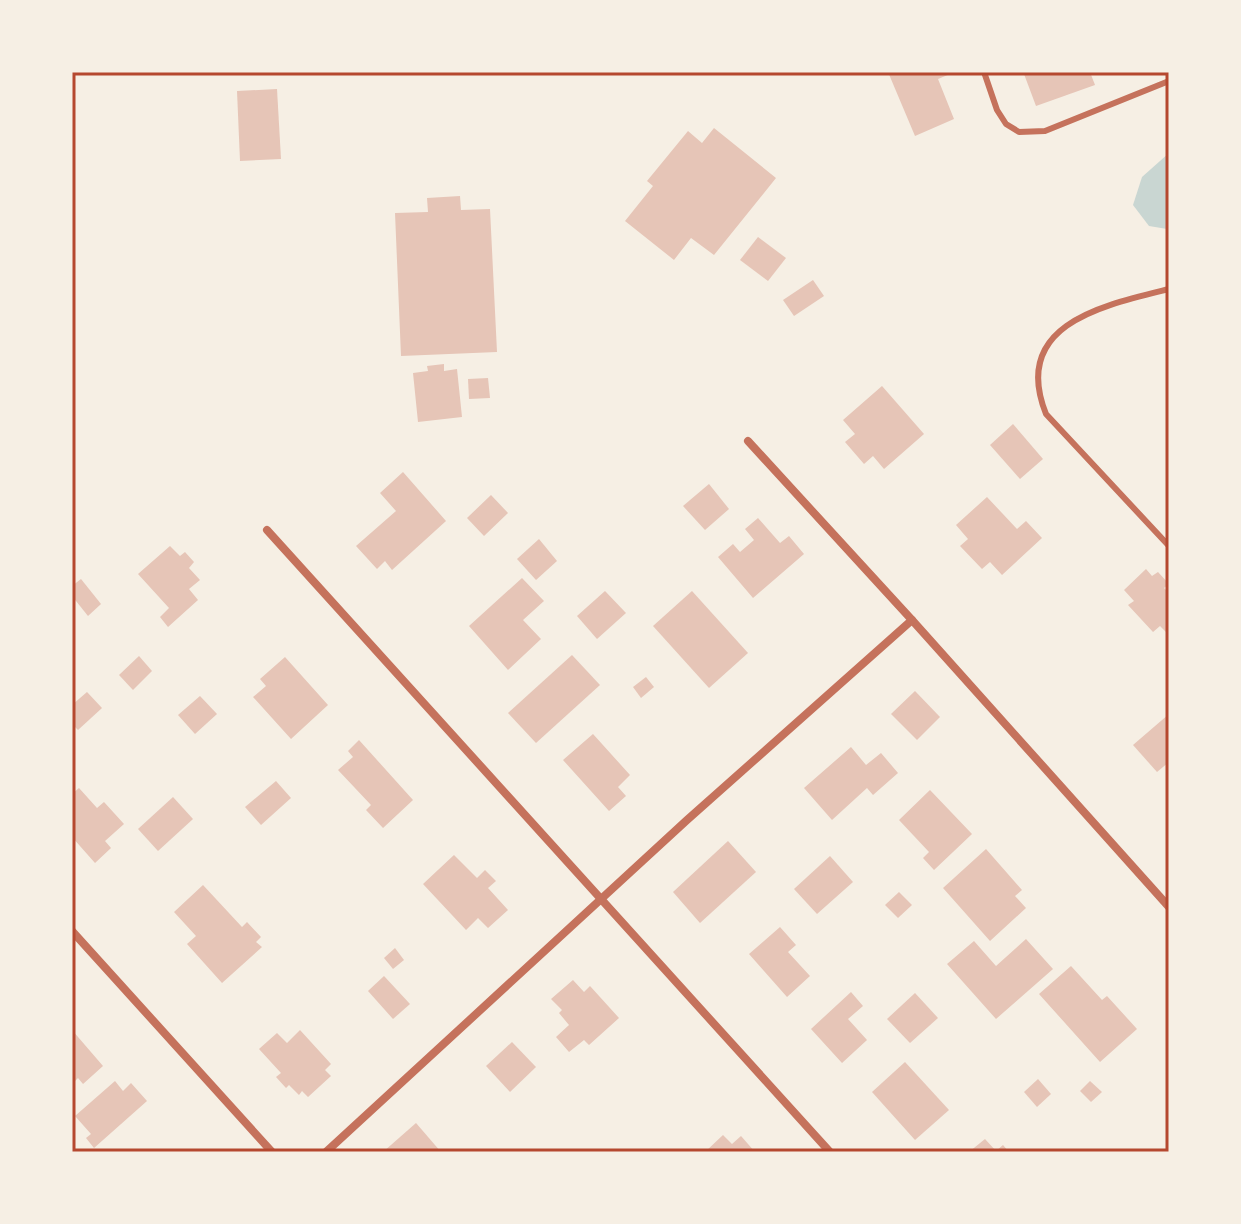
<svg xmlns="http://www.w3.org/2000/svg" width="1241" height="1224" viewBox="0 0 1241 1224" font-family="'Crimson Pro',serif">
  <style>
    .water { fill: #c9d6d2 }
    .building { fill: #e6c5b7 }
    .lines { fill: none; stroke-linecap: round; stroke-linejoin: round }
    .service { stroke: #c5725c; stroke-width: 6 }
    .minor { stroke: #c5725c; stroke-width: 8 }
    .neatline { fill: none; stroke: #b5482f; stroke-width: 3 }
  </style>
  <rect width="100%" height="100%" fill="#f6efe4"/>
  <path class="water" d="M1169 153V228L1167 229 1149 226 1133 205 1142 177Z"/>
  <g class="building">
    <path d="M888 72H955L938 79 954 119 915 136Z"/>
    <path d="M1030 72H1090L1095 85 1036 106 1024 74Z"/>
    <path d="M277 89 281 159 240 161 237 91Z"/>
    <path d="M714 128 776 178 714 255 691 238 674 260 625 221 653 186 647 181 688 131 702 143Z"/>
    <path d="M460 196 461 210 490 209 497 352 401 356 395 213 428 212 427 198Z"/>
    <path d="M758 237 786 258 768 281 740 260Z"/>
    <path d="M813 280 824 296 794 316 783 300Z"/>
    <path d="M444 364V371L457 369 462 417 418 422 413 373 428 371 427 366Z"/>
    <path d="M488 378 490 398 469 399 468 379Z"/>
    <path d="M882 386 924 434 884 469 873 456 864 464 845 442 855 434 843 420Z"/>
    <path d="M1013 424 1043 459 1020 479 990 445Z"/>
    <path d="M403 472 446 521 392 570 385 561 377 569 356 546 396 511 380 493Z"/>
    <path d="M709 484 729 509 705 530 683 506Z"/>
    <path d="M491 495 508 513 484 536 467 518Z"/>
    <path d="M987 497 1017 529 1026 521 1042 538 1002 575 990 562 982 569 960 546 968 539 956 525Z"/>
    <path d="M758 518 780 543 789 536 804 554 753 598 718 557 733 544 740 552 754 540 745 529Z"/>
    <path d="M539 539 557 561 536 580 517 559Z"/>
    <path d="M170 546 180 556 185 552 194 562 189 568 200 580 189 589 198 600 168 627 160 617 169 608 138 574Z"/>
    <path d="M1146 569 1152 576 1158 572 1169 584 1164 588 1169 593V629L1166 632 1160 626 1153 632 1128 605 1134 601 1124 590Z"/>
    <path d="M522 578 544 601 523 620 541 639 508 670 469 626Z"/>
    <path d="M81 579 101 604 88 616 72 596V586Z"/>
    <path d="M605 591 626 613 597 639 577 616Z"/>
    <path d="M692 591 748 653 709 688 653 626Z"/>
    <path d="M572 655 600 685 536 743 508 713Z"/>
    <path d="M139 656 152 671 133 690 119 675Z"/>
    <path d="M285 657 328 705 291 739 253 697 266 686 260 679Z"/>
    <path d="M646 677 654 687 641 698 633 687Z"/>
    <path d="M915 691 940 717 917 740 891 714Z"/>
    <path d="M87 692 102 708 78 730 72 724V705Z"/>
    <path d="M200 696 217 714 195 734 178 715Z"/>
    <path d="M1169 714V762L1157 772 1133 745Z"/>
    <path d="M593 734 630 775 618 787 626 796 609 811 563 760Z"/>
    <path d="M359 740 413 800 383 828 366 810 371 805 338 770 353 757 348 751Z"/>
    <path d="M851 747 866 765 881 753 898 773 873 795 867 788 832 820 804 788Z"/>
    <path d="M276 781 291 798 261 825 245 807Z"/>
    <path d="M79 788 97 808 104 802 124 824 105 841 111 848 95 863 72 837V794Z"/>
    <path d="M930 790 972 834 934 870 923 858 929 852 899 820Z"/>
    <path d="M173 797 193 819 158 851 138 829Z"/>
    <path d="M728 841 756 872 700 923 673 892Z"/>
    <path d="M986 849 1022 890 1015 896 1026 908 990 941 943 888Z"/>
    <path d="M454 855 477 878 485 870 496 881 488 888 508 910 488 928 478 918 466 930 423 884Z"/>
    <path d="M830 856 853 882 817 914 794 889Z"/>
    <path d="M203 885 242 927 247 922 261 937 256 942 262 947 222 983 187 944 196 936 174 912Z"/>
    <path d="M899 892 912 905 898 918 885 905Z"/>
    <path d="M780 927 796 945 788 952 810 976 787 997 749 954Z"/>
    <path d="M1026 939 1053 969 996 1019 947 964 974 941 996 966Z"/>
    <path d="M395 948 404 960 393 969 384 958Z"/>
    <path d="M1071 966 1102 1000 1107 996 1137 1029 1100 1062 1039 994Z"/>
    <path d="M384 976 410 1004 393 1019 368 991Z"/>
    <path d="M573 980 584 992 590 986 619 1018 589 1045 584 1040 569 1052 556 1037 569 1025 559 1013 562 1010 551 999Z"/>
    <path d="M851 992 863 1006 848 1019 867 1040 842 1063 811 1029Z"/>
    <path d="M915 993 938 1018 910 1043 887 1019Z"/>
    <path d="M72 1030 103 1066 83 1084 78 1078 72 1084Z"/>
    <path d="M300 1030 331 1064 325 1070 331 1076 308 1097 302 1091 299 1095 289 1085 286 1088 276 1077 281 1073 259 1049 277 1033 287 1043Z"/>
    <path d="M512 1042 536 1067 510 1092 486 1066Z"/>
    <path d="M905 1062 949 1110 915 1140 872 1092Z"/>
    <path d="M1038 1079 1051 1094 1037 1107 1024 1092Z"/>
    <path d="M115 1081 123 1091 131 1083 147 1101 94 1148 86 1138 91 1134 75 1116Z"/>
    <path d="M1090 1081 1102 1092 1091 1102 1080 1091Z"/>
    <path d="M416 1123 441 1152H383Z"/>
    <path d="M723 1135 732 1144 741 1136 755 1152H705Z"/>
    <path d="M985 1139 996 1151 1003 1145 1009 1152H969Z"/>
  </g>
  <g class="lines">
    <g class="service">
      <path d="M984 72 997 110 1006 124 1019 132 1045 131 1169 81"/>
      <path d="M1169 289C1104 305 1010 324 1046 414L1169 546"/>
    </g>
    <g class="minor">
      <path d="M748 441 912 620 1169 907"/>
      <path d="M267 530 830 1152"/>
      <path d="M72 931 272 1152"/>
      <path d="M326 1152 687 820 912 620"/>
    </g>
  </g>
  <rect width="1241" height="1224" fill="none" stroke="#f6efe4" stroke-width="148"/>
  <rect x="74" y="74" width="1093" height="1076" class="neatline"/>
</svg>
